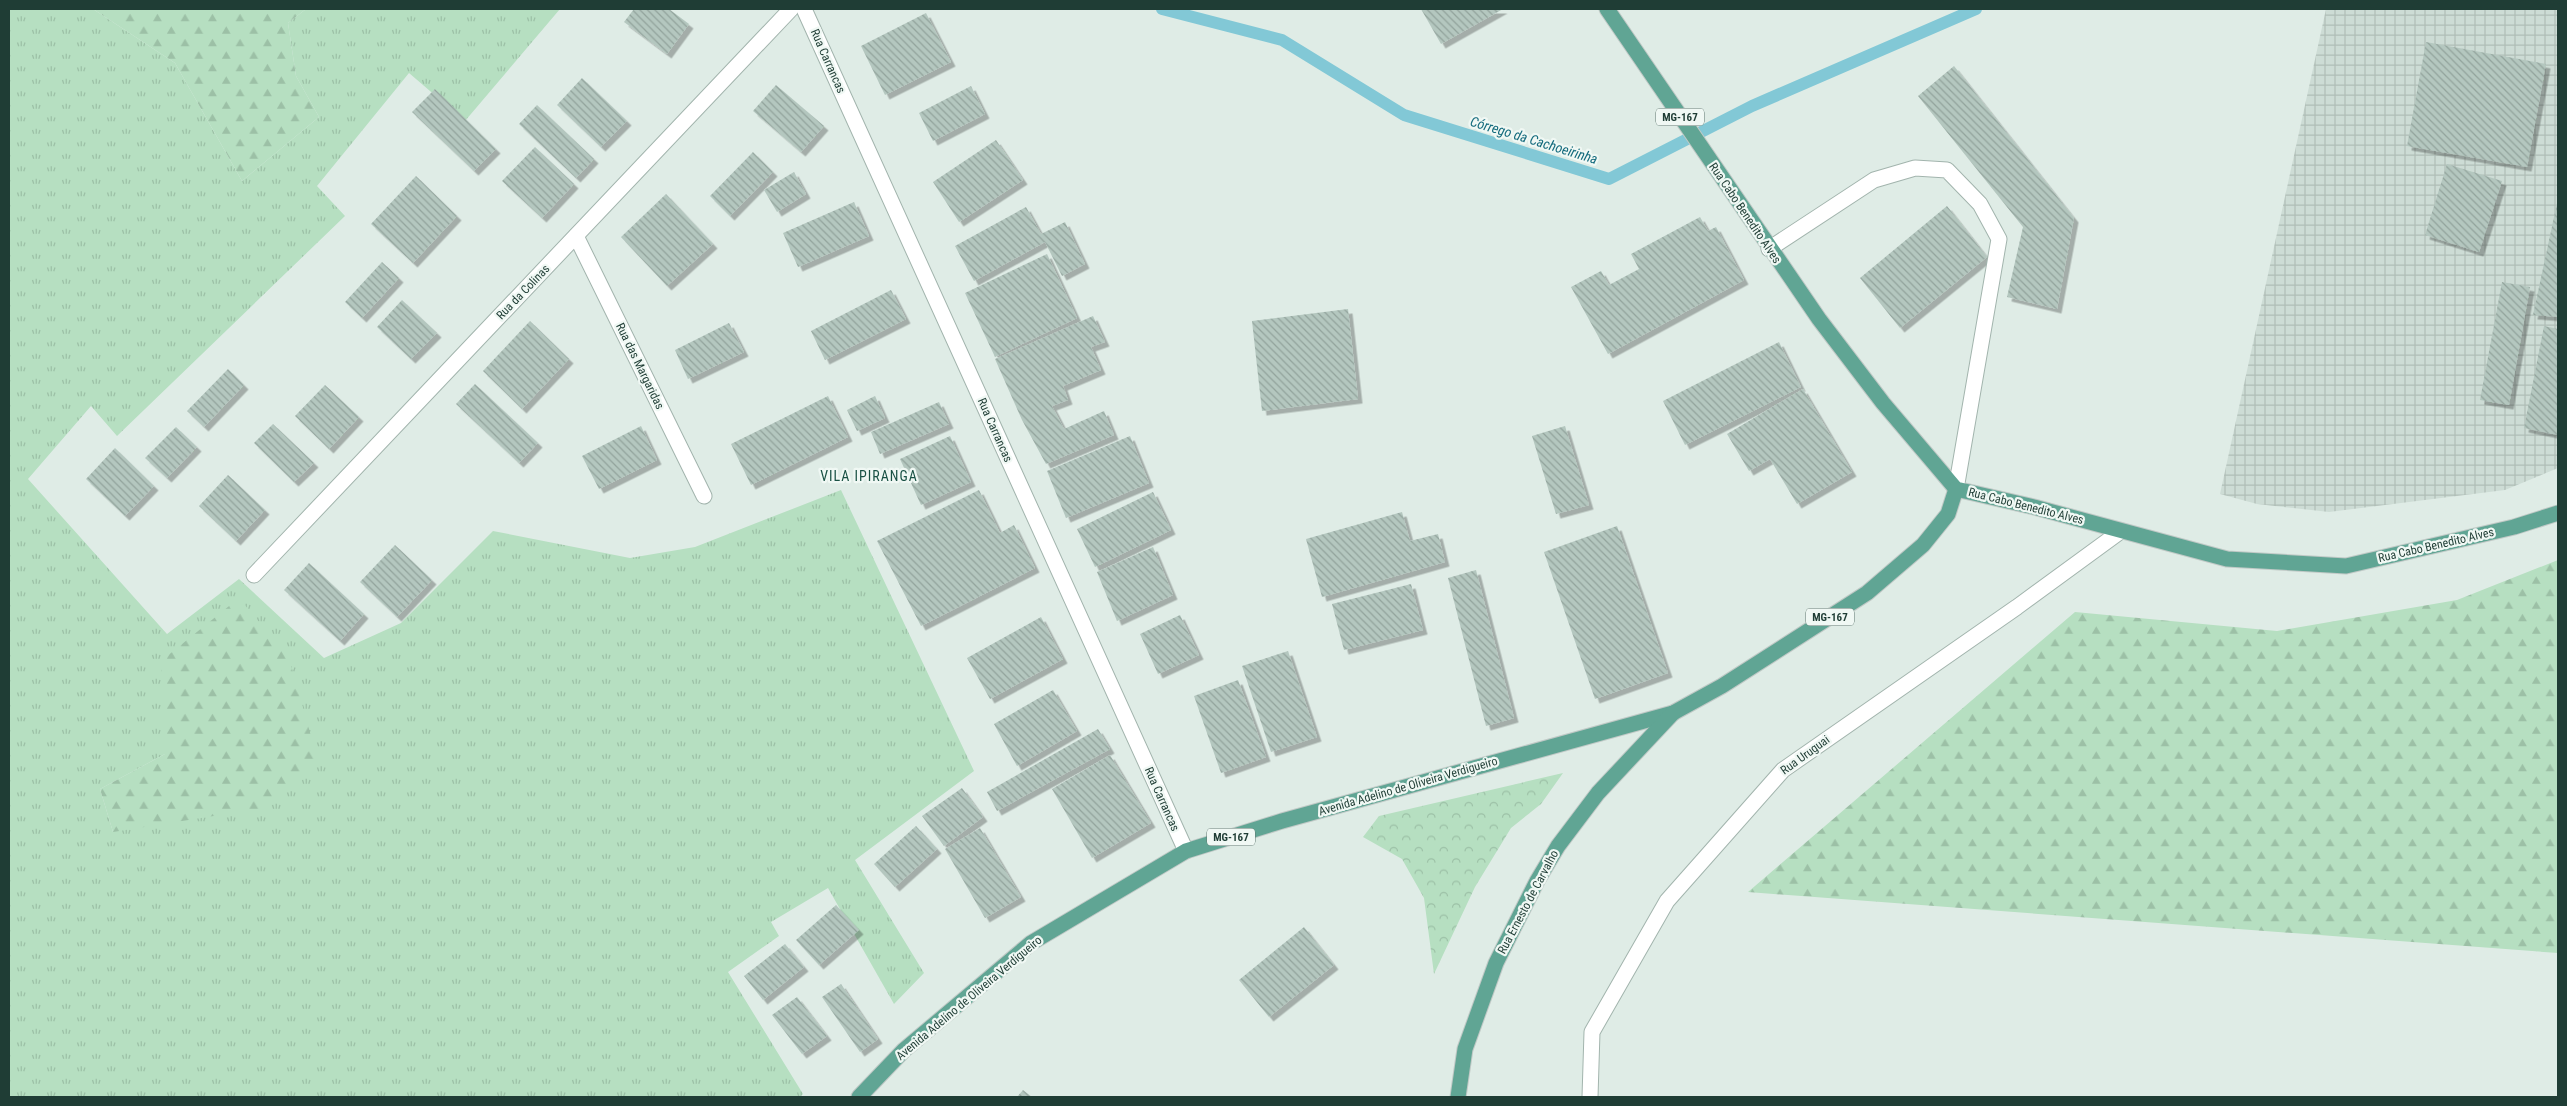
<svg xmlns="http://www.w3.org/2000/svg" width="2567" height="1106" viewBox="0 0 2567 1106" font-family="'Roboto Condensed',sans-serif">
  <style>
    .industrial { fill: url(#industrial-grid) }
    .grass { fill: url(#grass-tufts); fill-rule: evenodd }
    .forest { fill: url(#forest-firs) }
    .park { fill: url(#park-crowns) }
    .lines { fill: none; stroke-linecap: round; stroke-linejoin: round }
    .stream { stroke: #82c8d6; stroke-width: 12 }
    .building { fill: url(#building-back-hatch); filter: url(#shadow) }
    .minor-casing { stroke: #a2b4ad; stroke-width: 17 }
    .major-casing { stroke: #c0c9c6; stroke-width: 17 }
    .minor { stroke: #fff; stroke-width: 15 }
    .major { stroke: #60a594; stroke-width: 15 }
    .labels { text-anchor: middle; stroke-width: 4.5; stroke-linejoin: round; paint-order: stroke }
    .shield { fill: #f0f8f4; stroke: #5e756e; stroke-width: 1 }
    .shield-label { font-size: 11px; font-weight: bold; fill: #1f3d35 }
    .street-label { font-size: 12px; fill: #1f3d35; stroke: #f0f8f4 }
    .water-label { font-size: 14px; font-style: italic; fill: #146b7d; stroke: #f0f8f4 }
    .neighbourhood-label { font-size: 14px; letter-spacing: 1px; fill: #195144; stroke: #f0f8f4 }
  </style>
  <defs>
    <pattern id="industrial-grid" width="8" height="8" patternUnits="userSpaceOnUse" patternTransform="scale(1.25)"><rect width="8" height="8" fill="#cddcd5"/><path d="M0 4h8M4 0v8" fill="none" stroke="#b0beb7"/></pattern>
    <pattern id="grass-tufts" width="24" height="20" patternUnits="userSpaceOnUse" patternTransform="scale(1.25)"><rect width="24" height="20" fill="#b6dfc1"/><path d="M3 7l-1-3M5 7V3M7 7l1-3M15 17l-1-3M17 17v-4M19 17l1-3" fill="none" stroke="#9cc0a6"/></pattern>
    <pattern id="forest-firs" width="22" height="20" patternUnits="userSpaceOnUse" patternTransform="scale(1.25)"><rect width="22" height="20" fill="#b6dfc1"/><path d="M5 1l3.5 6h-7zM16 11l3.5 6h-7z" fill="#9cc0a6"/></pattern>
    <pattern id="park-crowns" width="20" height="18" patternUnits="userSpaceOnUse" patternTransform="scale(1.25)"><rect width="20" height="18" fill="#b6dfc1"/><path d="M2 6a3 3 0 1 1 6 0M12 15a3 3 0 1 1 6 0" fill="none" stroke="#9cc0a6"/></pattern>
    <pattern id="building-back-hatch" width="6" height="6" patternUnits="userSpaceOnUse" patternTransform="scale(1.25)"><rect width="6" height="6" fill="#b4c7bf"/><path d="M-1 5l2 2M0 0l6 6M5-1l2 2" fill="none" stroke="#92a39c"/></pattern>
    <filter id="shadow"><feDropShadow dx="4.5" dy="4.5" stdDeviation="0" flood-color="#0004"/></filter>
  </defs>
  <rect width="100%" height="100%" fill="#dfece6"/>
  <path class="industrial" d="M2326 9H2558V468L2505 490 2329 512 2257 504 2220 494Z"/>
  <path class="grass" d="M9 9H93L175 63 242 181 319 117 296 76 288 23 306 9H560L465 121 409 73 317 186 345 216 117 436 91 406 28 479 167 634 239 579 324 658 401 623 493 531 630 558 695 547 841 490 974 771 855 860 924 973 894 1004 828 888 771 922 779 936 728 972 803 1094 800 1097H9ZM165 754 113 832 100 789Z"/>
  <g class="forest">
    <path d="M93 9H306L288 23 296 76 319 117 242 181 175 63Z"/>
    <path d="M2558 560V953L1748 892 2075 612 2277 631 2457 600Z"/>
    <path d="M239 598 289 658 318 761 264 808 113 832 100 789 165 754 161 661Z"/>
  </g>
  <path class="park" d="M1563 773 1541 804 1511 828 1475 887 1434 974 1424 898 1402 859 1363 837 1379 816Z"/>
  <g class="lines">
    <path class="stream" d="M1162 9 1282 40 1404 115 1609 179 1752 106 1976 9"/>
  </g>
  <g class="building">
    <path d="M634 9H669L689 24 667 54 624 22Z"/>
    <path d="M1421 9H1503L1441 44Z"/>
    <path d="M926 13 951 62 885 95 861 46Z"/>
    <path d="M2426 42 2546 64 2527 167 2407 146Z"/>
    <path d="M1954 66 2074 218 2057 309 2007 297 2023 227 1918 96Z"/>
    <path d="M582 78 627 121 601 147 557 105Z"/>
    <path d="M776 85 824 126 801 152 753 111Z"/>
    <path d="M971 86 985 114 933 141 919 113Z"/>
    <path d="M435 89 496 149 474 171 412 112Z"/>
    <path d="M537 105 594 159 576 178 519 124Z"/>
    <path d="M996 140 1023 180 959 222 933 182Z"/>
    <path d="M535 147 574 184 542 218 502 181Z"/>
    <path d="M753 152 773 172 730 216 710 196Z"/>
    <path d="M2447 164 2502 181 2479 252 2425 235Z"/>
    <path d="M794 172 806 194 777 212 764 190Z"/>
    <path d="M416 176 457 216 413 263 371 224Z"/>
    <path d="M666 194 713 244 667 286 621 237Z"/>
    <path d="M854 202 869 236 798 267 783 233Z"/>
    <path d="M2557 203 2558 317 2533 315Z"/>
    <path d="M1947 206 1987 257 1900 328 1860 278Z"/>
    <path d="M1026 207 1041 234 1065 222 1085 264 1062 276 1045 242 974 281 955 246Z"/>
    <path d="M1700 217 1708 231 1716 227 1744 280 1608 354 1571 287 1601 271 1609 285 1639 269 1631 254Z"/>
    <path d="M1047 254 1077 318 995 357 965 293Z"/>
    <path d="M382 262 399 278 362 318 345 302Z"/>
    <path d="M2502 282 2530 287 2509 405 2480 400Z"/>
    <path d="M891 290 906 319 825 360 811 331Z"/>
    <path d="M402 300 437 333 411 359 377 327Z"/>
    <path d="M1348 309 1358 399 1262 411 1252 321Z"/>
    <path d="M1093 316 1105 342 1091 347 1101 370 1063 386 1068 400 1052 406 1064 429 1104 411 1114 435 1046 464 1022 420 995 359Z"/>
    <path d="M530 321 569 359 522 409 483 371Z"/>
    <path d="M729 323 744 352 688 379 675 350Z"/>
    <path d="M2544 326 2558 329V435L2524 428Z"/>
    <path d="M1779 342 1801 387 1685 445 1663 401Z"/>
    <path d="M228 369 244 385 204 427 187 411Z"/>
    <path d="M475 384 538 443 519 463 456 404Z"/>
    <path d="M325 385 359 417 329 449 295 416Z"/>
    <path d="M1803 389 1852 472 1797 504 1770 459 1749 471 1727 434Z"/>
    <path d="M828 396 848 437 751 485 731 444Z"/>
    <path d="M875 396 885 418 857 431 847 410Z"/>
    <path d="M939 402 949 424 880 454 871 432Z"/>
    <path d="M273 424 314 463 294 482 254 443Z"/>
    <path d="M641 426 657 460 599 489 582 456Z"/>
    <path d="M1565 426 1589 505 1556 514 1532 436Z"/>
    <path d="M176 427 197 447 167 478 145 458Z"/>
    <path d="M950 436 971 482 921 505 900 459Z"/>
    <path d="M1130 436 1149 483 1066 518 1047 471Z"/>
    <path d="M115 448 154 486 125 516 86 479Z"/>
    <path d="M228 475 265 510 236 541 199 506Z"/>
    <path d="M979 490 1000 533 1014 525 1035 568 921 626 877 541Z"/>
    <path d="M1153 492 1171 530 1095 567 1077 529Z"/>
    <path d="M1402 512 1410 541 1438 534 1445 562 1322 597 1306 539Z"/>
    <path d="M1617 526 1668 673 1595 699 1544 552Z"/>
    <path d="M395 545 432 580 397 617 360 582Z"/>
    <path d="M1153 547 1173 595 1117 621 1097 572Z"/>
    <path d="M309 563 364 614 340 641 284 590Z"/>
    <path d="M1476 570 1514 718 1486 726 1448 578Z"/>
    <path d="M1411 584 1423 630 1344 650 1332 604Z"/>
    <path d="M1180 615 1199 655 1158 674 1140 634Z"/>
    <path d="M1041 617 1063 659 990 699 967 658Z"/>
    <path d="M1288 651 1317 737 1271 752 1242 666Z"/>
    <path d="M1238 680 1266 757 1221 773 1194 696Z"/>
    <path d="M1053 690 1077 731 1017 766 994 724Z"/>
    <path d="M1098 729 1110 749 997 811 987 792Z"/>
    <path d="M1110 755 1151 823 1092 858 1052 789Z"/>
    <path d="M962 788 983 817 944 846 922 816Z"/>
    <path d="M916 826 937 849 895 887 874 864Z"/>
    <path d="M980 828 1021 897 985 918 945 849Z"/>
    <path d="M836 905 859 930 819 965 796 940Z"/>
    <path d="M1304 927 1334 965 1269 1017 1239 980Z"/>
    <path d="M785 944 804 967 763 1000 744 976Z"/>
    <path d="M841 984 878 1039 860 1052 822 997Z"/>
    <path d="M797 997 827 1036 802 1054 772 1015Z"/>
    <path d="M1023 1090 1032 1097H1017Z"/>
  </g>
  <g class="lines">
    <g class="minor-casing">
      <g id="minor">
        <path d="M804 9 1186 851"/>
        <path d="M576 236 704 496"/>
        <path d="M1769 249 1874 180 1915 168 1947 170 1980 204 1999 239 1956 489"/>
        <path d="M254 575 791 9"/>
        <path d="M1590 1097 1592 1032 1667 901 1783 770 2017 607 2121 531"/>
      </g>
    </g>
    <g class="major-casing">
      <g id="major">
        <path d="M1607 9 1819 319 1883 403 1956 489 2034 507 2227 559 2346 566 2514 527 2558 513"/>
        <path d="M859 1097 904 1050 1031 943 1186 851 1282 821 1673 713 1722 686 1867 593 1923 545 1948 514 1956 489"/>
        <path d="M1458 1097 1465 1049 1496 963 1537 881 1558 846 1598 793 1673 713"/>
      </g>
    </g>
    <use href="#minor" class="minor"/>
    <use href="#major" class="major"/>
  </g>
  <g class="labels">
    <g class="shield">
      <rect x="1656" y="108.5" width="48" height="17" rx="4"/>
      <rect x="1806" y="608.5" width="48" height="17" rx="4"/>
      <rect x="1207" y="828.5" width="48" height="17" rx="4"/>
    </g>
    <g class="shield-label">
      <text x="1680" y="121">MG-167</text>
      <text x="1830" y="621">MG-167</text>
      <text x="1231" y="841">MG-167</text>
    </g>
    <g class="street-label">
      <text transform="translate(828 61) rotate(66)" y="4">Rua Carrancas</text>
      <text transform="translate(1745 213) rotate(56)" y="4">Rua Cabo Benedito Alves</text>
      <text transform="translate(523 292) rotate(-46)" y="4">Rua da Colinas</text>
      <text transform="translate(640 366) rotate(64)" y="4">Rua das Margaridas</text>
      <text transform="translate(995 430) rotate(66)" y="4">Rua Carrancas</text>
      <text transform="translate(2026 506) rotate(14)" y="4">Rua Cabo Benedito Alves</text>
      <text transform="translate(2436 545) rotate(-13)" y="4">Rua Cabo Benedito Alves</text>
      <text transform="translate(1805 755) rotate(-36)" y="4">Rua Uruguai</text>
      <text transform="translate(1408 786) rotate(-16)" y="4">Avenida Adelino de Oliveira Verdigueiro</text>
      <text transform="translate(1162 799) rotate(66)" y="4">Rua Carrancas</text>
      <text transform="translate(1528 902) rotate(-62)" y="4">Rua Ernesto de Carvalho</text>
      <text transform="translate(969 998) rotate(-40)" y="4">Avenida Adelino de Oliveira Verdigueiro</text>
    </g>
    <g class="water-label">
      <text transform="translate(1534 140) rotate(17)" y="5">Córrego da Cachoeirinha</text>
    </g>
    <g class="neighbourhood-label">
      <text x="869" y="481">VILA IPIRANGA</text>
    </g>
  </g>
  <rect width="2567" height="1106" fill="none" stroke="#1f3d35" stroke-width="20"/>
</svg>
